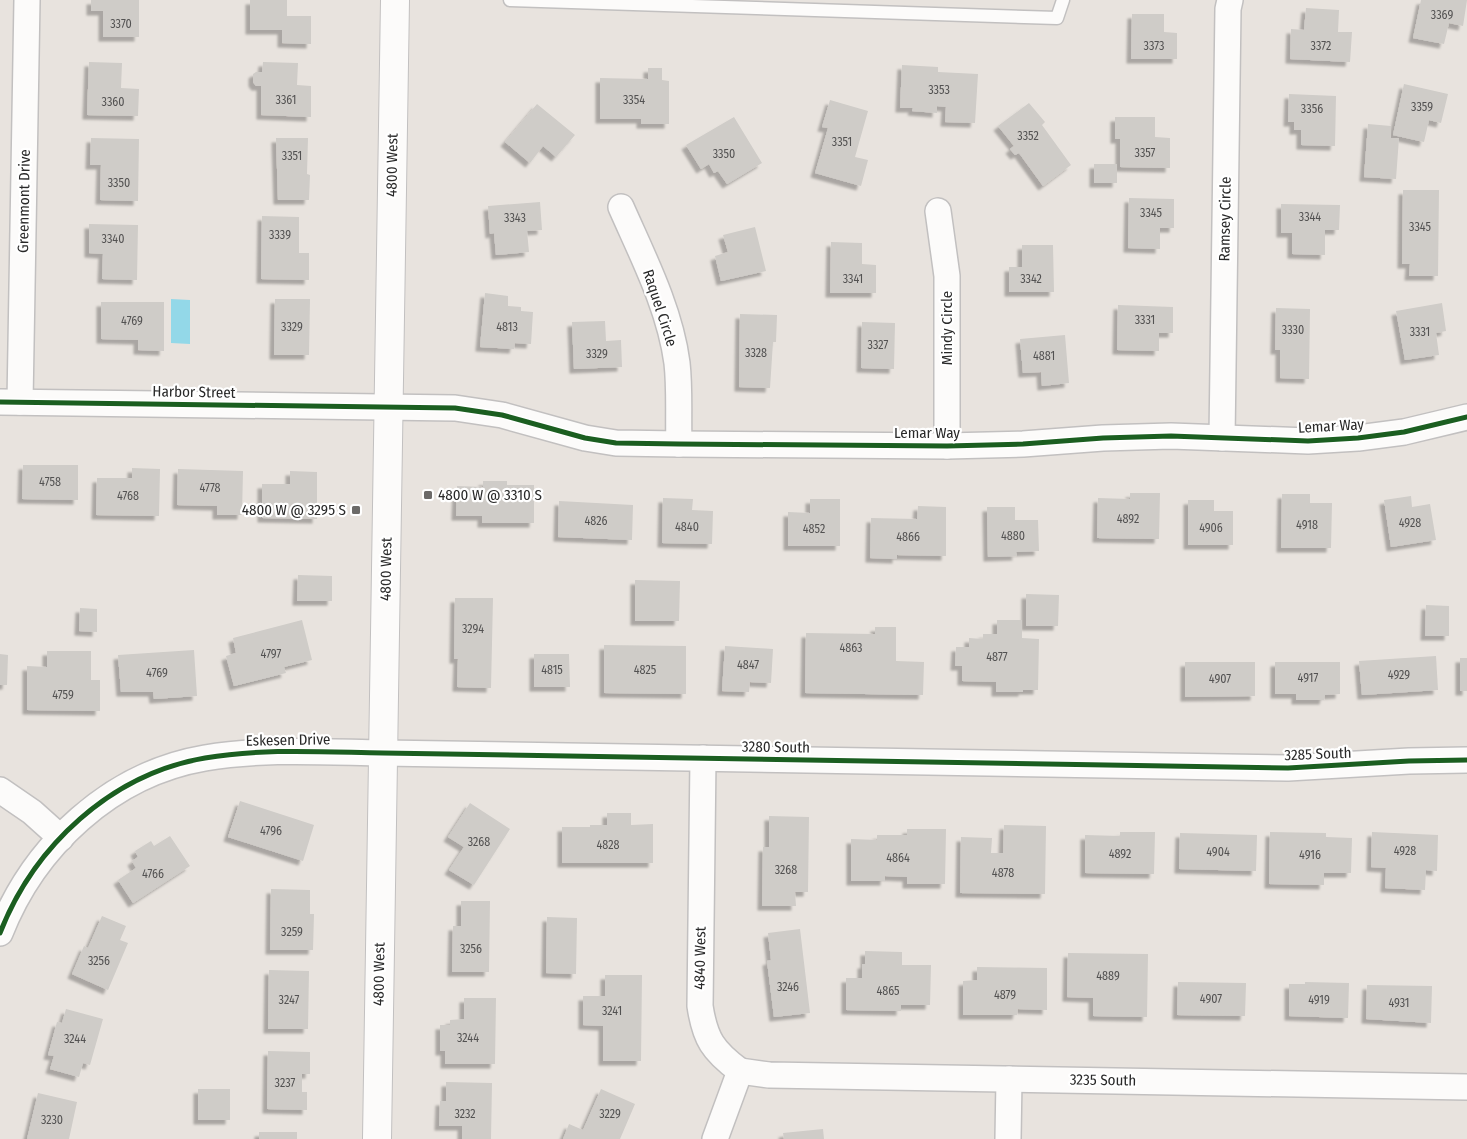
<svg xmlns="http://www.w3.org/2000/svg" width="1467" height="1139" viewBox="0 0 1467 1139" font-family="'Fira Sans Condensed',sans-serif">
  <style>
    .water { fill: #93d8e8 }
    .building { fill: #cfccc8; filter: url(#shadow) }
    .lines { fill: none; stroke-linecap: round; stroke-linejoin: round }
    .lane-casing { stroke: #c2c0c0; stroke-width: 15 }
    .street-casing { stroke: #c2c0c0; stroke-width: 28 }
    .secondary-casing { stroke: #c2c0c0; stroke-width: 30 }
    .lane { stroke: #fcfbfa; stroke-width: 12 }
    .street { stroke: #fcfbfa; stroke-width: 25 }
    .secondary { stroke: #fcfbfa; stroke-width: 28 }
    .cycleway-casing { stroke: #fff; stroke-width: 8 }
    .cycleway { stroke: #1b5e20; stroke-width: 5 }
    .poi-dot { fill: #6c6a68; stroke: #fff; stroke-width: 2 }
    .labels { text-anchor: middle; stroke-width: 4.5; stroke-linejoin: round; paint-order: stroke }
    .number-label { font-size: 12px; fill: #535252 }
    .street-label { font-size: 15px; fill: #292929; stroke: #fff }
    .poi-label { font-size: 15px; fill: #292929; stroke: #fff; text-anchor: start }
  </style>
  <defs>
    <filter id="shadow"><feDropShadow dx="-4.5" dy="4.5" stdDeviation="1" flood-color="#0004"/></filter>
  </defs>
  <rect width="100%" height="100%" fill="#e8e3de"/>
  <path class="water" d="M171 299 190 300V344L171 343Z"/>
  <g class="building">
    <path d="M91 0H139V37H103V11H91Z"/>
    <path d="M250 0H287V16H311V44L282 43V30H250Z"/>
    <path d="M1421 0H1467L1463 26 1449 23 1444 44 1413 38Z"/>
    <path d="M1306 8 1339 10 1338 32H1352L1350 62 1290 59 1291 29 1304 30Z"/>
    <path d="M1132 14H1164V32L1177 33V59H1131Z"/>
    <path d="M89 62 122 63 121 88 139 89 138 116 87 115Z"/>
    <path d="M263 62 298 63 297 85 311 86V117L261 115V86H256L253 82V74L256 72H262Z"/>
    <path d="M902 65 938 67V72L978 74 975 123 945 122 946 107 937 106V113L912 111 913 108H900Z"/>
    <path d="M648 68H662V80L669 81V124H641V119H600V78L648 79Z"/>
    <path d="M1404 84 1448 94 1441 123 1429 120 1424 142 1393 135Z"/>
    <path d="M1289 94 1336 96 1335 146 1301 145V130H1294V122H1288Z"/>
    <path d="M830 100 868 111 855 157 868 160 861 186 815 173 828 128 822 127Z"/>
    <path d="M1029 103 1045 122 1042 125 1071 165 1043 186 1019 153 1015 155 1010 149 1014 146 998 126Z"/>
    <path d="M537 104 575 135 556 157 543 146 530 163 505 142Z"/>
    <path d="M734 117 762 163 727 184 718 171 714 173 709 164 701 169 686 145Z"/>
    <path d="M1115 117H1155V137L1170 138V168L1120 167V139H1115Z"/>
    <path d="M1368 124 1391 126V138H1399L1396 179 1364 177Z"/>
    <path d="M91 138 139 139 138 201 100 200 101 165H90Z"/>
    <path d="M276 138H308L307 174 310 175 309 200H278Z"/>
    <rect x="1094" y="164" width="23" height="19"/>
    <path d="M1403 190H1439L1438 276H1409L1410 264H1402Z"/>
    <path d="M1129 198 1174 199V228H1160V249L1128 248Z"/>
    <path d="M540 202 542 230 527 231 529 252 496 255 494 233 490 234 488 206Z"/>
    <path d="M1281 204 1340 205 1339 230H1325V255L1292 254V233H1281Z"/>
    <path d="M262 216 299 217V253H309V280L261 279Z"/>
    <path d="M89 224 138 225 137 280 102 279 103 254 89 253Z"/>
    <path d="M755 227 766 271 721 281 715 256 728 252 723 235Z"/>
    <path d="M831 242 862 243V264L876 265V293H830Z"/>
    <path d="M1022 245H1053L1054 292H1009V267H1022Z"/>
    <path d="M485 293 508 296V306L521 307V311L533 312 531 344 515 343 514 349 480 347Z"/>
    <path d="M275 299H310L309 355H274Z"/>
    <path d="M101 302H164V351L138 350V340L101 339Z"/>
    <path d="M1442 303 1446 331 1436 333 1439 355 1405 360 1396 311Z"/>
    <path d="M1118 305 1173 307V333H1159V351L1117 350Z"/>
    <path d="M1276 308 1310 309 1309 379 1280 378V350H1275Z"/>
    <path d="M740 314 777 315 776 342H773L770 388 739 387Z"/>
    <path d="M605 321 606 341 621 340 622 367 574 369 572 322Z"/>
    <path d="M862 322 895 323 894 369 861 368Z"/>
    <path d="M1065 335 1069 383 1042 386 1041 372 1023 373 1020 339Z"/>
    <path d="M23 465H78V500L22 499Z"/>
    <path d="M132 468 160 469 159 516 96 515 97 478H132Z"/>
    <path d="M178 469 243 471 242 515H217V506L177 505Z"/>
    <path d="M290 471 317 472V519L262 518V484H290Z"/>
    <path d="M483 481H507V485H534V523H482V516H456L457 486 483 487Z"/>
    <path d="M1130 493H1160L1159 539 1097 538 1098 498 1130 499Z"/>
    <path d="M1282 494H1310V503H1332L1331 548H1281Z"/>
    <path d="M1411 496 1412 507 1430 504 1436 540 1391 547 1384 500Z"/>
    <path d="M663 498 693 499 692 510 713 511 712 544 662 543Z"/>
    <path d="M810 499H840V546H788V512L810 513Z"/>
    <path d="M1188 500H1214V511H1233V545H1188Z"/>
    <path d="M559 501 633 505 632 540 558 537Z"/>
    <path d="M918 506 946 507V556L897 555V559L870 558 871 518 917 519Z"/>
    <path d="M987 507H1015V520H1038L1039 551 1016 552 1017 556 988 557Z"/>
    <path d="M298 575 332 576V601H297Z"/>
    <path d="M635 580 680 581 679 621H635Z"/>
    <path d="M1026 594 1059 595 1058 626H1026Z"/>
    <path d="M455 598H493L491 688 457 687 458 659H454Z"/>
    <path d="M1426 605 1449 606V636H1425Z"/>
    <path d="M80 608 97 609V632L79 631Z"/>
    <path d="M302 620 312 660 284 667 286 673 234 686 226 656 236 653 233 638Z"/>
    <path d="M997 620H1022V638L1039 639 1038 690H1023V692H996V682L962 681V666H955L956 647H969V638L983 639V634H997Z"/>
    <path d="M875 627H896V661L924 662 923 695 805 693 806 633 875 634Z"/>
    <path d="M604 645 686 646V694L604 693Z"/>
    <path d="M725 646 773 649 771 683 750 682 749 692 722 691Z"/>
    <path d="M194 650 197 696 154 699 153 692H121L118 655Z"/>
    <path d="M47 651H91V680H100V711L27 710V666L47 667Z"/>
    <path d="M0 654 8 655 7 685H0Z"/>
    <path d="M534 654H569L570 687H534Z"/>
    <path d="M1436 656 1438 690 1362 695 1359 661Z"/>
    <rect x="1460" y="658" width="7" height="33"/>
    <path d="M1185 662H1255V696L1185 697Z"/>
    <path d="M1275 662H1340V694L1325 695 1324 700H1296V694H1275Z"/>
    <path d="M240 801 314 825 303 861 228 837Z"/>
    <path d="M470 803 510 829 474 885 449 870 464 847 448 837Z"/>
    <path d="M607 813H631V825L653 824V863H562V827H590V825H607Z"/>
    <path d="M769 816 809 817 808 892H795L796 906H762L763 847H769Z"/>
    <path d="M1004 825 1046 826 1045 894 960 893 961 837 992 838 991 853H1003Z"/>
    <path d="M907 829H946L945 884H907V877L885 876V881H851V839L877 840V835H907Z"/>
    <path d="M1120 832H1155L1154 874 1085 873V835L1120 836Z"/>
    <path d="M1270 832 1326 833V837L1352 838 1351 873H1324V885L1269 884Z"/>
    <path d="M1372 832 1438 835 1437 871 1426 870 1425 890 1385 888 1386 868 1371 867Z"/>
    <path d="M1180 833 1257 835 1256 871 1179 869Z"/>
    <path d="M170 836 190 866 133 903 118 880 136 868 132 861 138 857 135 851 151 841 154 846Z"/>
    <path d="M271 889 310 890V914H314L313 950H270Z"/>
    <path d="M461 901H490L489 972H452L453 926H461Z"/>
    <path d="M102 916 126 926 120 940 128 943 108 990 72 974 84 946 88 948Z"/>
    <path d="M547 917 577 918 576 974 546 973Z"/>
    <path d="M800 929 810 1013 774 1017 767 961 771 960 768 933Z"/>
    <path d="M865 951 902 952V965H931L930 1005H901V1011L846 1010V978H862V964H865Z"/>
    <path d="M1068 953 1148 954 1147 1017 1093 1016V998L1067 997Z"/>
    <path d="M977 967 1047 968V1010L1018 1009 1017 1015H963V981L977 980Z"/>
    <path d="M269 970 309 971 308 1029H268Z"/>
    <path d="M605 975H642L641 1061H603V1026L583 1025V996H605Z"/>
    <path d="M1178 982 1246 983 1245 1016 1177 1015Z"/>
    <path d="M1305 982 1349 983 1348 1018 1289 1016V984H1305Z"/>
    <path d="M1367 985 1432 986 1431 1023 1366 1019Z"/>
    <path d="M464 998H496L495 1064H445V1051H440V1025H450V1020L464 1019Z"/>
    <path d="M66 1009 103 1019 90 1065 83 1063 79 1077 50 1069 54 1056 48 1055 57 1022 62 1023Z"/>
    <path d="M268 1051 310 1052V1074H302V1092H307V1110L267 1109Z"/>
    <path d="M446 1082 492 1083 491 1139H462V1126H439L440 1101H446Z"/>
    <rect x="198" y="1089" width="32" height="31"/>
    <path d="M601 1089 635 1104 620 1139H563L569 1124 583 1130Z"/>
    <path d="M38 1093 77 1102 69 1139H27Z"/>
    <path d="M823 1129 824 1139H784L783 1133Z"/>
    <rect x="259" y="1132" width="38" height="7"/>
  </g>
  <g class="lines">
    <g class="lane-casing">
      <path id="lane" d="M510 0 1057 18 1063 0"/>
    </g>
    <g class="street-casing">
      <g id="street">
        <path d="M621 207C643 257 670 309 677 363 680 390 678 417 679 444"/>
        <path d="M938 211 947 276V446"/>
        <path d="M0 402 455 408 502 415 585 438 616 443 679 444 947 446 1023 444 1103 438 1171 436 1308 441 1358 438 1404 432 1467 417"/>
        <path d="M20 402 27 0"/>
        <path d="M1222 438 1228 9 1230 0"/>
        <path d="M703 758 700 1006C705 1039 713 1051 740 1071L715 1139"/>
        <path d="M0 790 32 812 61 838"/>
        <path d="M0 933C34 846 111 774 205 758 263 748 323 752 383 753L1288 768 1409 761 1467 760"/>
        <path d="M740 1071 769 1075 1467 1087"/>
        <path d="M1008 1139 1009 1079"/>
      </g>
    </g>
    <g class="secondary-casing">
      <path id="secondary" d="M377 1139 395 0"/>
    </g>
    <use href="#lane" class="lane"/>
    <use href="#street" class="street"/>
    <use href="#secondary" class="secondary"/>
    <g class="cycleway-casing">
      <g id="cycleway">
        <path d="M0 402 455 408 502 415 585 438 616 443 679 444 947 446 1023 444 1103 438 1171 436 1308 441 1358 438 1404 432 1467 417"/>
        <path d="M0 933C34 846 111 774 205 758 263 748 323 752 383 753L1288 768 1409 761 1467 760"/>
      </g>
    </g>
    <use href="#cycleway" class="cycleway"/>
  </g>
  <g class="poi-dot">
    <rect x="423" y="490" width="10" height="10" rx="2.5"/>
    <rect x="351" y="505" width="10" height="10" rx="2.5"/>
  </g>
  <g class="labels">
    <g class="number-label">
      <text x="1442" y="19">3369</text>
      <text x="121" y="28">3370</text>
      <text x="1154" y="50">3373</text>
      <text x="1321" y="50">3372</text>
      <text x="939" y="94">3353</text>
      <text x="286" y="104">3361</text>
      <text x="634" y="104">3354</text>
      <text x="113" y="106">3360</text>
      <text x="1422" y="111">3359</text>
      <text x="1312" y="113">3356</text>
      <text x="1028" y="140">3352</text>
      <text x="842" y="146">3351</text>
      <text x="1145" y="157">3357</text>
      <text x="724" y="158">3350</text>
      <text x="292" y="160">3351</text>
      <text x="119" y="187">3350</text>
      <text x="1151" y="217">3345</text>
      <text x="1310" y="221">3344</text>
      <text x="515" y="222">3343</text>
      <text x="1420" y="231">3345</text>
      <text x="280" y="239">3339</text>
      <text x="113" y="243">3340</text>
      <text x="853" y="283">3341</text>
      <text x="1031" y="283">3342</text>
      <text x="1145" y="324">3331</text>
      <text x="132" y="325">4769</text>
      <text x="292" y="331">3329</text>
      <text x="507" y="331">4813</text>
      <text x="1293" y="334">3330</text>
      <text x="1420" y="336">3331</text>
      <text x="878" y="349">3327</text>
      <text x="756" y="357">3328</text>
      <text x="597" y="358">3329</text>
      <text x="1044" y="360">4881</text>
      <text x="50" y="486">4758</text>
      <text x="210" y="492">4778</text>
      <text x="128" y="500">4768</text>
      <text x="1128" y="523">4892</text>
      <text x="596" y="525">4826</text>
      <text x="1410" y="527">4928</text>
      <text x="1307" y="529">4918</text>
      <text x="687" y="531">4840</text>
      <text x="1211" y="532">4906</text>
      <text x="814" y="533">4852</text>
      <text x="1013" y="540">4880</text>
      <text x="908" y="541">4866</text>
      <text x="473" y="633">3294</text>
      <text x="851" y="652">4863</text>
      <text x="271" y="658">4797</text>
      <text x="997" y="661">4877</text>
      <text x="748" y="669">4847</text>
      <text x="552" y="674">4815</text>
      <text x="645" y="674">4825</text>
      <text x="157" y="677">4769</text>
      <text x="1399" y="679">4929</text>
      <text x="1308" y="682">4917</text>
      <text x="1220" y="683">4907</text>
      <text x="63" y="699">4759</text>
      <text x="271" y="835">4796</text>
      <text x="479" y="846">3268</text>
      <text x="608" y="849">4828</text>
      <text x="1405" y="855">4928</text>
      <text x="1218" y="856">4904</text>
      <text x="1120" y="858">4892</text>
      <text x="1310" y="859">4916</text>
      <text x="898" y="862">4864</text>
      <text x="786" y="874">3268</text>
      <text x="1003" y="877">4878</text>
      <text x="153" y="878">4766</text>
      <text x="292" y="936">3259</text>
      <text x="471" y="953">3256</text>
      <text x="99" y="965">3256</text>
      <text x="1108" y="980">4889</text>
      <text x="788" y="991">3246</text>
      <text x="888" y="995">4865</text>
      <text x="1005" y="999">4879</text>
      <text x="1211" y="1003">4907</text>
      <text x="289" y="1004">3247</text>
      <text x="1319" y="1004">4919</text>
      <text x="1399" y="1007">4931</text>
      <text x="612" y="1015">3241</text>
      <text x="468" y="1042">3244</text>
      <text x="75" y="1043">3244</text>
      <text x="285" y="1087">3237</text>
      <text x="465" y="1118">3232</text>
      <text x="610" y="1118">3229</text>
      <text x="52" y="1124">3230</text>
    </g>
    <g class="street-label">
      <text transform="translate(392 165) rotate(-89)" y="5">4800 West</text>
      <text transform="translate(24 201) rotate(-89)" y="5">Greenmont Drive</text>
      <text transform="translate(1225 219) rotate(-89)" y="5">Ramsey Circle</text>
      <text transform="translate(660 308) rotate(72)" y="5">Raquel Circle</text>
      <text transform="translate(947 328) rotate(-90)" y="5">Mindy Circle</text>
      <text transform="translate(194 392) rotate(1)" y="5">Harbor Street</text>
      <text transform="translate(1331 426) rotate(-3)" y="5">Lemar Way</text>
      <text x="927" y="438">Lemar Way</text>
      <text transform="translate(386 569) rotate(-89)" y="5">4800 West</text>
      <text transform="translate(288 740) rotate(-1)" y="5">Eskesen Drive</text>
      <text transform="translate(776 747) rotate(1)" y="5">3280 South</text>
      <text transform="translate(1318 754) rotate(-2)" y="5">3285 South</text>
      <text transform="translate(700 958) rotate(-89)" y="5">4840 West</text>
      <text transform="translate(379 974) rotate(-89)" y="5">4800 West</text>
      <text transform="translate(1103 1080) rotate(1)" y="5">3235 South</text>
    </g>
    <g class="poi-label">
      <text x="438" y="500">4800 W @ 3310 S</text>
      <text x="346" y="515" text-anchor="end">4800 W @ 3295 S</text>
    </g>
  </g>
</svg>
